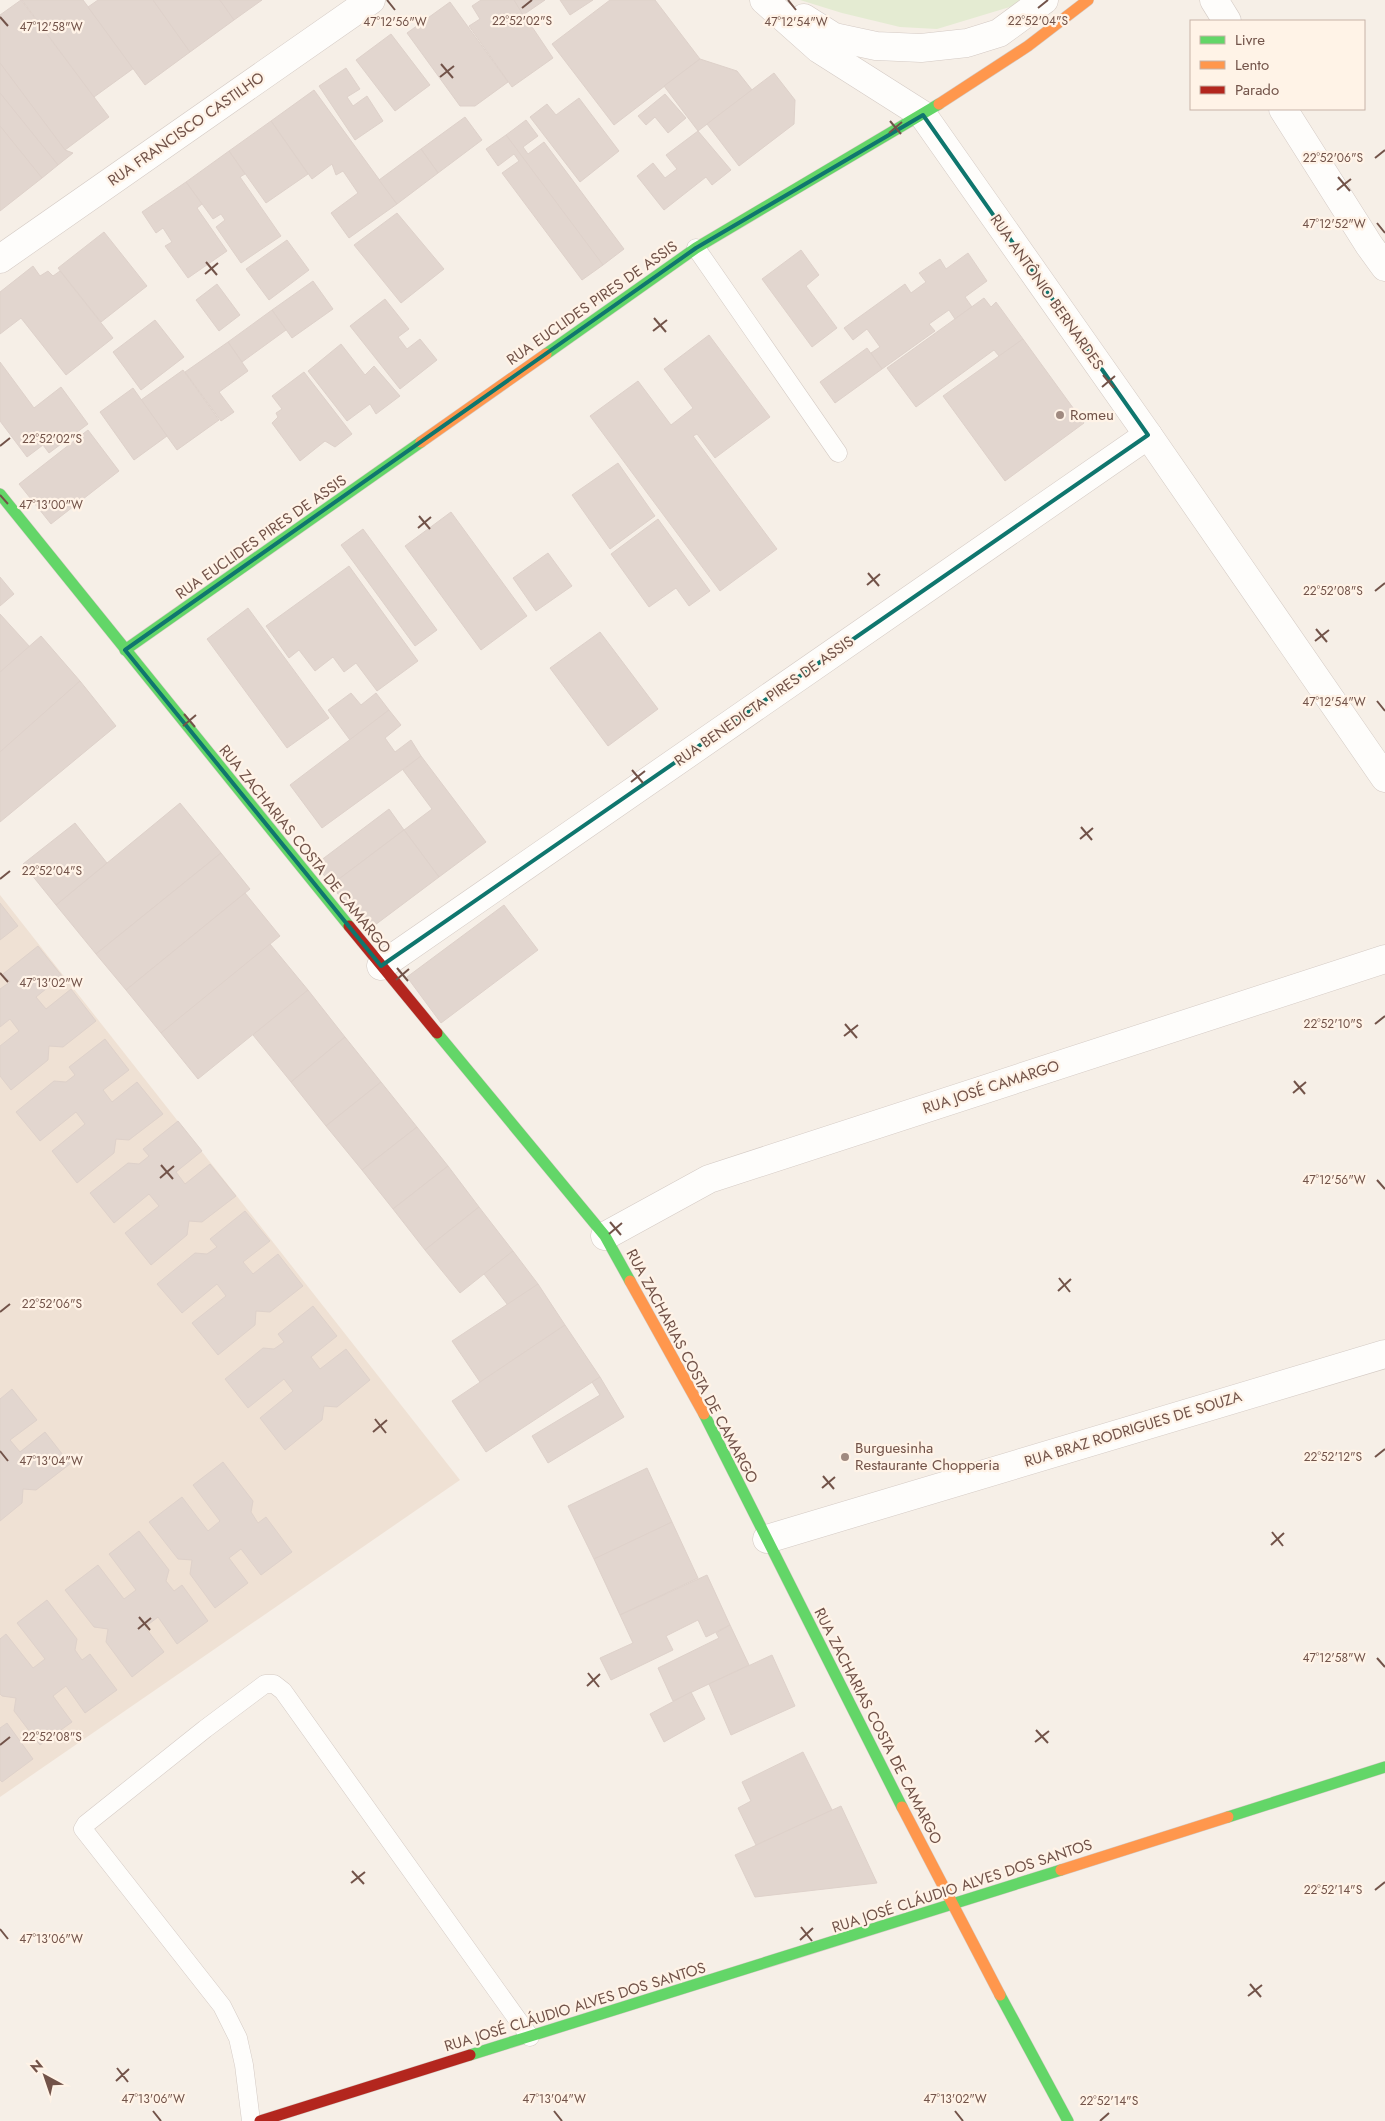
<svg xmlns="http://www.w3.org/2000/svg" width="1385" height="2121" viewBox="0 0 1385 2121" font-family="Jost,sans-serif">
  <style>
    .residential { fill: #efe1d4 }
    .green { fill: #e4ebd2 }
    .building { fill: #e2d6cf; stroke: #ded1ca }
    .lines { fill: none; stroke-linecap: round; stroke-linejoin: round }
    .lane-casing { stroke: #d4cac4; stroke-width: 19 }
    .street-casing { stroke: #d4cac4; stroke-width: 29 }
    .fast-casing { stroke: #d4cac4; stroke-width: 12 }
    .slow-casing { stroke: #d4cac4; stroke-width: 12 }
    .jam-casing { stroke: #d4cac4; stroke-width: 12 }
    .lane { stroke: #fefdfb; stroke-width: 18 }
    .street { stroke: #fefdfb; stroke-width: 28 }
    .fast { stroke: #63d668; stroke-width: 11 }
    .slow { stroke: #ff974d; stroke-width: 11 }
    .jam { stroke: #b3261e; stroke-width: 11 }
    .marked { fill: none; stroke: #0f766e; stroke-width: 4; stroke-linejoin: round }
    .ticks { fill: none; stroke: #725349; stroke-width: 2 }
    .poi-dot { fill: #a08a80; stroke: #fff3e7; stroke-width: 2 }
    .labels { text-anchor: middle; stroke-width: 4.5; stroke-linejoin: round; paint-order: stroke }
    .street-label { font-size: 15px; fill: #725349; stroke: #fff3e7 }
    .poi-label { font-size: 15px; fill: #725349; stroke: #fff3e7; text-anchor: start }
    .ticks-label { font-size: 12px; text-anchor: middle; fill: #725349; stroke: #fff3e7; stroke-width: 4.5; stroke-linejoin: round; paint-order: stroke }
  </style>
  <rect width="100%" height="100%" fill="#f6efe7"/>
  <path class="residential" d="M0 895 460 1480 0 1797Z"/>
  <path class="green" d="M800 0H1025L1020 4 937 29 900 27 842 13Z"/>
  <g class="building">
    <path d="M21 0 109 117 65 150 0 63V15Z"/>
    <path d="M22 0H83L134 68 94 97Z"/>
    <path d="M98 0H153L190 52 145 85 88 7Z"/>
    <path d="M153 0H220L234 20 190 52Z"/>
    <path d="M220 0H262L234 20Z"/>
    <path d="M481 0H514L553 58 512 87 469 26 480 19 472 6Z"/>
    <path d="M514 0H545L523 15Z"/>
    <path d="M560 0H593L570 15Z"/>
    <path d="M610 0H655L700 59 614 125 552 44Z"/>
    <path d="M450 2 508 82 475 106H460L407 33Z"/>
    <path d="M391 34 430 85 395 111 356 60Z"/>
    <path d="M700 59 737 71 752 90 698 131 664 86Z"/>
    <path d="M0 63 65 150 73 153 58 165 0 93Z"/>
    <path d="M346 68 360 89 347 97 353 106 367 96 383 121 355 140 319 86Z"/>
    <path d="M774 73 795 100 794 124 739 166 707 124Z"/>
    <path d="M314 90 397 204 349 238 331 213 358 193 343 171 336 175 332 164 312 179 271 121Z"/>
    <path d="M0 93 58 165 42 178 0 126Z"/>
    <path d="M665 94 686 118 668 133 655 117 646 125 638 116Z"/>
    <path d="M579 98 619 151 580 182 530 117 547 104 556 115Z"/>
    <path d="M465 117 482 140 438 173 421 149Z"/>
    <path d="M526 120 538 136 523 147 528 154 544 142 624 249 603 265 506 135Z"/>
    <path d="M271 121 308 174 266 203 229 151Z"/>
    <path d="M0 126 42 178 0 211Z"/>
    <path d="M698 131 731 170 712 185 706 177 664 210 637 176 653 163 665 178 677 169 666 155Z"/>
    <path d="M506 135 603 265 582 280 502 173 519 161 514 154 498 166 486 149Z"/>
    <path d="M421 149 438 173 397 204 379 180Z"/>
    <path d="M229 151 245 174 240 177 281 236 241 263 216 227 225 220 221 214 213 219 186 182Z"/>
    <path d="M186 182 202 204 197 208 227 251 188 278 165 246 172 242 163 228 156 233 142 212Z"/>
    <path d="M397 213 444 269 401 303 354 245Z"/>
    <path d="M104 232 147 286 101 322 58 268Z"/>
    <path d="M287 240 309 270 269 300 246 269Z"/>
    <path d="M801 250 819 275 806 286 837 328 812 347 762 279Z"/>
    <path d="M968 253 987 281 965 297 972 307 955 319 949 310 929 324 935 331 882 369 871 353 880 347 867 329 853 340 844 328 905 284 911 293 926 282 919 273 940 259 946 269Z"/>
    <path d="M33 266 40 276 48 271 53 276 60 271 113 338 66 375 21 318 0 334V292Z"/>
    <path d="M313 281 333 309 292 338 272 310Z"/>
    <path d="M217 284 240 315 219 331 196 300Z"/>
    <path d="M984 298 991 307 996 302 1023 339 999 356 994 350 916 407 887 368Z"/>
    <path d="M385 299 409 329 398 337 407 349 420 339 437 360 400 389 350 326Z"/>
    <path d="M272 310 286 330 242 362 228 342Z"/>
    <path d="M155 320 184 357 141 390 113 352Z"/>
    <path d="M709 335 770 417 715 458 697 434 693 436 777 549 720 591 590 416 638 381 671 425 693 408 664 369Z"/>
    <path d="M1023 339 1084 423 1005 481 943 396Z"/>
    <path d="M228 342 248 371 219 392 234 412 221 421 185 372Z"/>
    <path d="M341 344 365 375 374 366 400 396 376 414 370 404 347 421 308 371Z"/>
    <path d="M867 348 882 369 835 403 820 382Z"/>
    <path d="M0 362 34 408 61 387 88 424 49 453 43 445 27 457 0 421Z"/>
    <path d="M183 370 219 420 177 450 141 400Z"/>
    <path d="M304 372 352 434 335 447 325 441 300 461 272 423 278 417 276 413 282 409 272 396Z"/>
    <path d="M133 388 167 436 134 460 100 412Z"/>
    <path d="M88 430 119 471 51 524 19 484Z"/>
    <path d="M618 463 655 516 610 549 572 495Z"/>
    <path d="M451 512 527 616 481 650 405 546Z"/>
    <path d="M658 519 710 591 689 606 676 588 649 607 611 554Z"/>
    <path d="M363 529 437 630 415 646 341 545Z"/>
    <path d="M548 553 572 586 536 611 513 578Z"/>
    <path d="M349 566 418 661 377 691 356 663 344 672 333 657 315 671 299 650 289 658 266 626Z"/>
    <path d="M0 577 14 594 0 606Z"/>
    <path d="M248 608 329 718 287 748 207 639Z"/>
    <path d="M0 614 30 647 0 673Z"/>
    <path d="M600 632 658 709 608 746 550 668Z"/>
    <path d="M41 636 80 681 0 752V672Z"/>
    <path d="M80 681 116 726 0 822V752Z"/>
    <path d="M351 693 361 705 376 693 389 710 350 740 328 710Z"/>
    <path d="M389 710 401 725 385 738 395 752 411 740 421 756 322 828 290 785Z"/>
    <path d="M421 756 486 842 439 877 404 830 432 809 403 770Z"/>
    <path d="M180 803 221 853 96 954 56 905Z"/>
    <path d="M389 809 404 830 331 885 316 864Z"/>
    <path d="M75 823 107 863 56 905 23 864Z"/>
    <path d="M404 830 439 877 367 931 331 885Z"/>
    <path d="M221 853 250 889 126 990 96 954Z"/>
    <path d="M245 893 280 936 161 1033 126 990Z"/>
    <path d="M0 903 18 926 0 940Z"/>
    <path d="M504 905 538 950 441 1023 407 977Z"/>
    <path d="M270 944 308 990 198 1079 161 1033Z"/>
    <path d="M38 946 62 976 36 997 46 1009 71 989 96 1021 63 1047 49 1046 48 1060 11 1090 0 1076V1046L19 1031 10 1019 0 1027V989L10 982 3 974Z"/>
    <path d="M308 990 345 1037 291 1082 253 1035Z"/>
    <path d="M345 1037 381 1082 326 1126 291 1082Z"/>
    <path d="M105 1039 129 1070 103 1090 112 1102 137 1082 163 1114 129 1140 116 1139 114 1153 77 1183 52 1151 85 1124 76 1112 40 1141 16 1112 54 1081 66 1082 75 1075 69 1067Z"/>
    <path d="M381 1082 417 1127 362 1170 326 1126Z"/>
    <path d="M178 1121 202 1151 176 1172 185 1184 210 1164 236 1196 202 1222 189 1221 187 1235 151 1265 125 1233 159 1206 149 1194 114 1223 90 1193 128 1163 139 1164 149 1156 143 1149Z"/>
    <path d="M417 1127 448 1166 393 1209 362 1170Z"/>
    <path d="M448 1166 479 1207 425 1250 393 1209Z"/>
    <path d="M479 1207 513 1251 460 1293 425 1250Z"/>
    <path d="M245 1211 270 1241 243 1262 253 1274 278 1254 303 1286 270 1312 256 1311 255 1325 218 1355 192 1323 226 1296 217 1284 182 1313 157 1284 195 1253 207 1254 217 1247 210 1239Z"/>
    <path d="M513 1251 538 1284 507 1307V1304L484 1274Z"/>
    <path d="M538 1284 565 1325 480 1382 452 1341Z"/>
    <path d="M313 1306 337 1336 311 1357 320 1369 346 1349 370 1380 337 1407 324 1406 322 1420 285 1450 260 1418 293 1391 284 1379 248 1408 225 1379 263 1348 274 1349 284 1342 278 1334Z"/>
    <path d="M565 1325 600 1377 486 1452 452 1401Z"/>
    <path d="M600 1377 624 1417 548 1463 532 1436 600 1395 592 1382Z"/>
    <path d="M12 1389 37 1420 10 1440 20 1452 45 1432 70 1464 36 1490 23 1489 22 1503 0 1521V1399Z"/>
    <path d="M223 1462 253 1501 251 1512 258 1523 266 1517 292 1552 261 1575 241 1549 229 1558 248 1583 215 1608 190 1574 192 1560 178 1559 149 1522 182 1497 208 1531 220 1521 193 1485Z"/>
    <path d="M647 1468 672 1522 594 1559 568 1506Z"/>
    <path d="M672 1522 698 1578 620 1615 594 1559Z"/>
    <path d="M139 1531 169 1570 166 1581 174 1591 182 1585 208 1621 177 1644 158 1617 145 1627 164 1652 132 1677 106 1642 108 1629 94 1627 65 1590 98 1565 124 1599 136 1590 109 1554Z"/>
    <path d="M707 1575 730 1625 706 1637 698 1620 666 1636 673 1650 611 1680 600 1658 633 1643 620 1615Z"/>
    <path d="M47 1600 77 1639 75 1650 82 1660 90 1654 117 1690 85 1713 66 1686 53 1696 72 1722 40 1745 14 1711 16 1698 2 1696 0 1694V1639L6 1634 33 1668 45 1659 17 1623Z"/>
    <path d="M730 1625 749 1665 673 1701 658 1668 719 1638 716 1633Z"/>
    <path d="M772 1655 795 1706 731 1735 709 1684Z"/>
    <path d="M691 1692 705 1719 664 1742 650 1714Z"/>
    <path d="M7 1723 33 1759 2 1782 0 1780V1728Z"/>
    <path d="M803 1752 832 1810 756 1845 738 1808 751 1801 742 1782Z"/>
    <path d="M841 1806 877 1883 755 1897 735 1855Z"/>
  </g>
  <g class="lines">
    <g class="lane-casing">
      <g id="lane">
        <path d="M696 248 838 453"/>
        <path d="M251 2121 244 2065 238 2038 222 2006 83 1829 86 1824 205 1729 265 1684H274L283 1691 530 2037"/>
      </g>
    </g>
    <g class="street-casing">
      <g id="street">
        <path d="M764 0 819 49 923 115 1148 435 1385 778"/>
        <path d="M1214 0 1227 21"/>
        <path d="M804 18 834 37 876 46 921 48 967 43 999 33 1044 0"/>
        <path d="M1283 109 1369 245 1385 267"/>
        <path d="M0 259 371 0"/>
        <path d="M381 966 1148 435"/>
        <path d="M605 1236 709 1179 1385 959"/>
        <path d="M767 1539 1385 1354"/>
      </g>
    </g>
    <g class="fast-casing">
      <g id="fast">
        <path d="M546 354 696 248 939 104"/>
        <path d="M0 494 349 926"/>
        <path d="M125 650 421 442"/>
        <path d="M437 1033 605 1236 630 1281"/>
        <path d="M704 1414 902 1807"/>
        <path d="M1228 1817 1385 1767"/>
        <path d="M1000 1995 1068 2121"/>
        <path d="M470 2055 1061 1870"/>
      </g>
    </g>
    <g class="slow-casing">
      <g id="slow">
        <path d="M939 104 1028 46 1088 0"/>
        <path d="M421 442 546 354"/>
        <path d="M630 1281 704 1414"/>
        <path d="M902 1807 1000 1995"/>
        <path d="M1061 1870 1228 1817"/>
      </g>
    </g>
    <g class="jam-casing">
      <g id="jam">
        <path d="M349 926 437 1033"/>
        <path d="M260 2121 470 2055"/>
      </g>
    </g>
    <use href="#lane" class="lane"/>
    <use href="#street" class="street"/>
    <use href="#fast" class="fast"/>
    <use href="#slow" class="slow"/>
    <use href="#jam" class="jam"/>
  </g>
  <path class="marked" d="M923 115 1148 435 381 966 125 650 696 248Z"/>
  <path class="ticks" d="M387 0 395 10M788 0 796 10M522 8 532 0M1038 8 1048 0M0 17 8 26M441 64 453 78M440 77 454 66M890 121 901 134M889 133 902 122M1375 158 1385 150M1338 177 1350 191M1337 190 1351 179M1377 223 1385 233M206 262 217 275M205 274 218 263M654 318 666 332M653 331 667 320M1103 375 1114 388M1102 387 1115 376M0 446 10 438M0 495 8 504M419 516 430 529M418 528 431 517M868 573 879 586M867 585 880 574M1375 591 1385 583M1316 629 1327 642M1315 641 1329 630M1377 701 1385 711M184 714 195 727M183 726 196 715M632 770 643 783M631 782 645 771M1081 827 1092 840M1080 839 1093 828M0 879 10 871M397 968 408 981M0 973 8 982M396 980 409 969M845 1024 857 1038M1375 1024 1385 1016M844 1036 858 1025M1294 1081 1305 1094M1293 1093 1306 1082M161 1165 173 1179M160 1178 174 1166M1377 1180 1385 1189M610 1222 621 1235M609 1234 622 1223M1059 1278 1070 1292M1058 1291 1071 1279M0 1312 10 1304M375 1419 386 1433M373 1432 387 1420M0 1451 8 1461M1375 1457 1385 1449M823 1476 834 1489M822 1488 835 1477M1272 1532 1283 1546M1271 1545 1284 1533M139 1617 150 1630M138 1629 151 1618M1377 1658 1385 1667M588 1673 599 1687M587 1686 600 1674M1036 1730 1048 1743M1035 1742 1049 1731M0 1745 10 1737M352 1871 364 1884M351 1883 365 1872M1375 1890 1385 1882M801 1927 812 1941M0 1929 8 1939M800 1940 813 1928M1250 1984 1261 1997M1248 1996 1262 1985M117 2068 128 2082M116 2081 129 2069M153 2111 161 2121M554 2111 562 2121M955 2111 963 2121M1100 2121 1109 2113"/>
  <g class="poi-dot">
    <circle cx="1060" cy="415" r="5"/>
    <circle cx="845" cy="1457" r="5"/>
  </g>
  <g class="labels">
    <g class="street-label">
      <text transform="translate(186 129) rotate(-35)" y="5">RUA FRANCISCO CASTILHO</text>
      <text transform="translate(1047 292) rotate(55)" y="5">RUA ANTÔNIO BERNARDES</text>
      <text transform="translate(592 303) rotate(-35)" y="5">RUA EUCLIDES PIRES DE ASSIS</text>
      <text transform="translate(261 537) rotate(-35)" y="5">RUA EUCLIDES PIRES DE ASSIS</text>
      <text transform="translate(764 701) rotate(-35)" y="5">RUA BENEDICTA PIRES DE ASSIS</text>
      <text transform="translate(305 849) rotate(51)" y="5">RUA ZACHARIAS COSTA DE CAMARGO</text>
      <text transform="translate(991 1087) rotate(-18)" y="5">RUA JOSÉ CAMARGO</text>
      <text transform="translate(692 1366) rotate(62)" y="5">RUA ZACHARIAS COSTA DE CAMARGO</text>
      <text transform="translate(1133 1429) rotate(-17)" y="5">RUA BRAZ RODRIGUES DE SOUZA</text>
      <text transform="translate(878 1726) rotate(63)" y="5">RUA ZACHARIAS COSTA DE CAMARGO</text>
      <text transform="translate(962 1886) rotate(-18)" y="5">RUA JOSÉ CLÁUDIO ALVES DOS SANTOS</text>
      <text transform="translate(575 2007) rotate(-17)" y="5">RUA JOSÉ CLÁUDIO ALVES DOS SANTOS</text>
    </g>
    <g class="poi-label">
      <text x="1070" y="420">Romeu</text>
      <text x="855" y="1453">Burguesinha<tspan x="855" dy="17">Restaurante Chopperia</tspan></text>
    </g>
  </g>
  <g class="ticks-label">
    <text x="522" y="25">22°52'02"S</text>
    <text x="1038" y="25">22°52'04"S</text>
    <text x="395" y="26">47°12'56"W</text>
    <text x="796" y="26">47°12'54"W</text>
    <text x="51" y="31">47°12'58"W</text>
    <text x="1333" y="162">22°52'06"S</text>
    <text x="1334" y="228">47°12'52"W</text>
    <text x="52" y="443">22°52'02"S</text>
    <text x="51" y="509">47°13'00"W</text>
    <text x="1333" y="595">22°52'08"S</text>
    <text x="1334" y="706">47°12'54"W</text>
    <text x="52" y="875">22°52'04"S</text>
    <text x="51" y="987">47°13'02"W</text>
    <text x="1333" y="1028">22°52'10"S</text>
    <text x="1334" y="1184">47°12'56"W</text>
    <text x="52" y="1308">22°52'06"S</text>
    <text x="1333" y="1461">22°52'12"S</text>
    <text x="51" y="1465">47°13'04"W</text>
    <text x="1334" y="1662">47°12'58"W</text>
    <text x="52" y="1741">22°52'08"S</text>
    <text x="1333" y="1894">22°52'14"S</text>
    <text x="51" y="1943">47°13'06"W</text>
    <text x="153" y="2103">47°13'06"W</text>
    <text x="554" y="2103">47°13'04"W</text>
    <text x="955" y="2103">47°13'02"W</text>
    <text x="1109" y="2105">22°52'14"S</text>
  </g>
  <rect x="1190" y="20" width="175" height="90" fill="#fff3e7" stroke="#c7b3a8"/>
  <rect x="1200" y="36" width="25" height="8" fill="#63d668" stroke="#c7b3a8"/>
  <text x="1235" y="45" font-size="15" fill="#725349">Livre</text>
  <rect x="1200" y="61" width="25" height="8" fill="#ff974d" stroke="#c7b3a8"/>
  <text x="1235" y="70" font-size="15" fill="#725349">Lento</text>
  <rect x="1200" y="86" width="25" height="8" fill="#b3261e" stroke="#c7b3a8"/>
  <text x="1235" y="95" font-size="15" fill="#725349">Parado</text>
  <g transform="translate(45 2076) rotate(320)" stroke="#fff3e7" stroke-width="4" paint-order="stroke">
  <path d="M0-4L9 19L0 12L-9 19Z" fill="#725349"/>
  <text y="-8" font-size="14" font-weight="bold" text-anchor="middle" fill="#725349">N</text>
  </g>
</svg>
